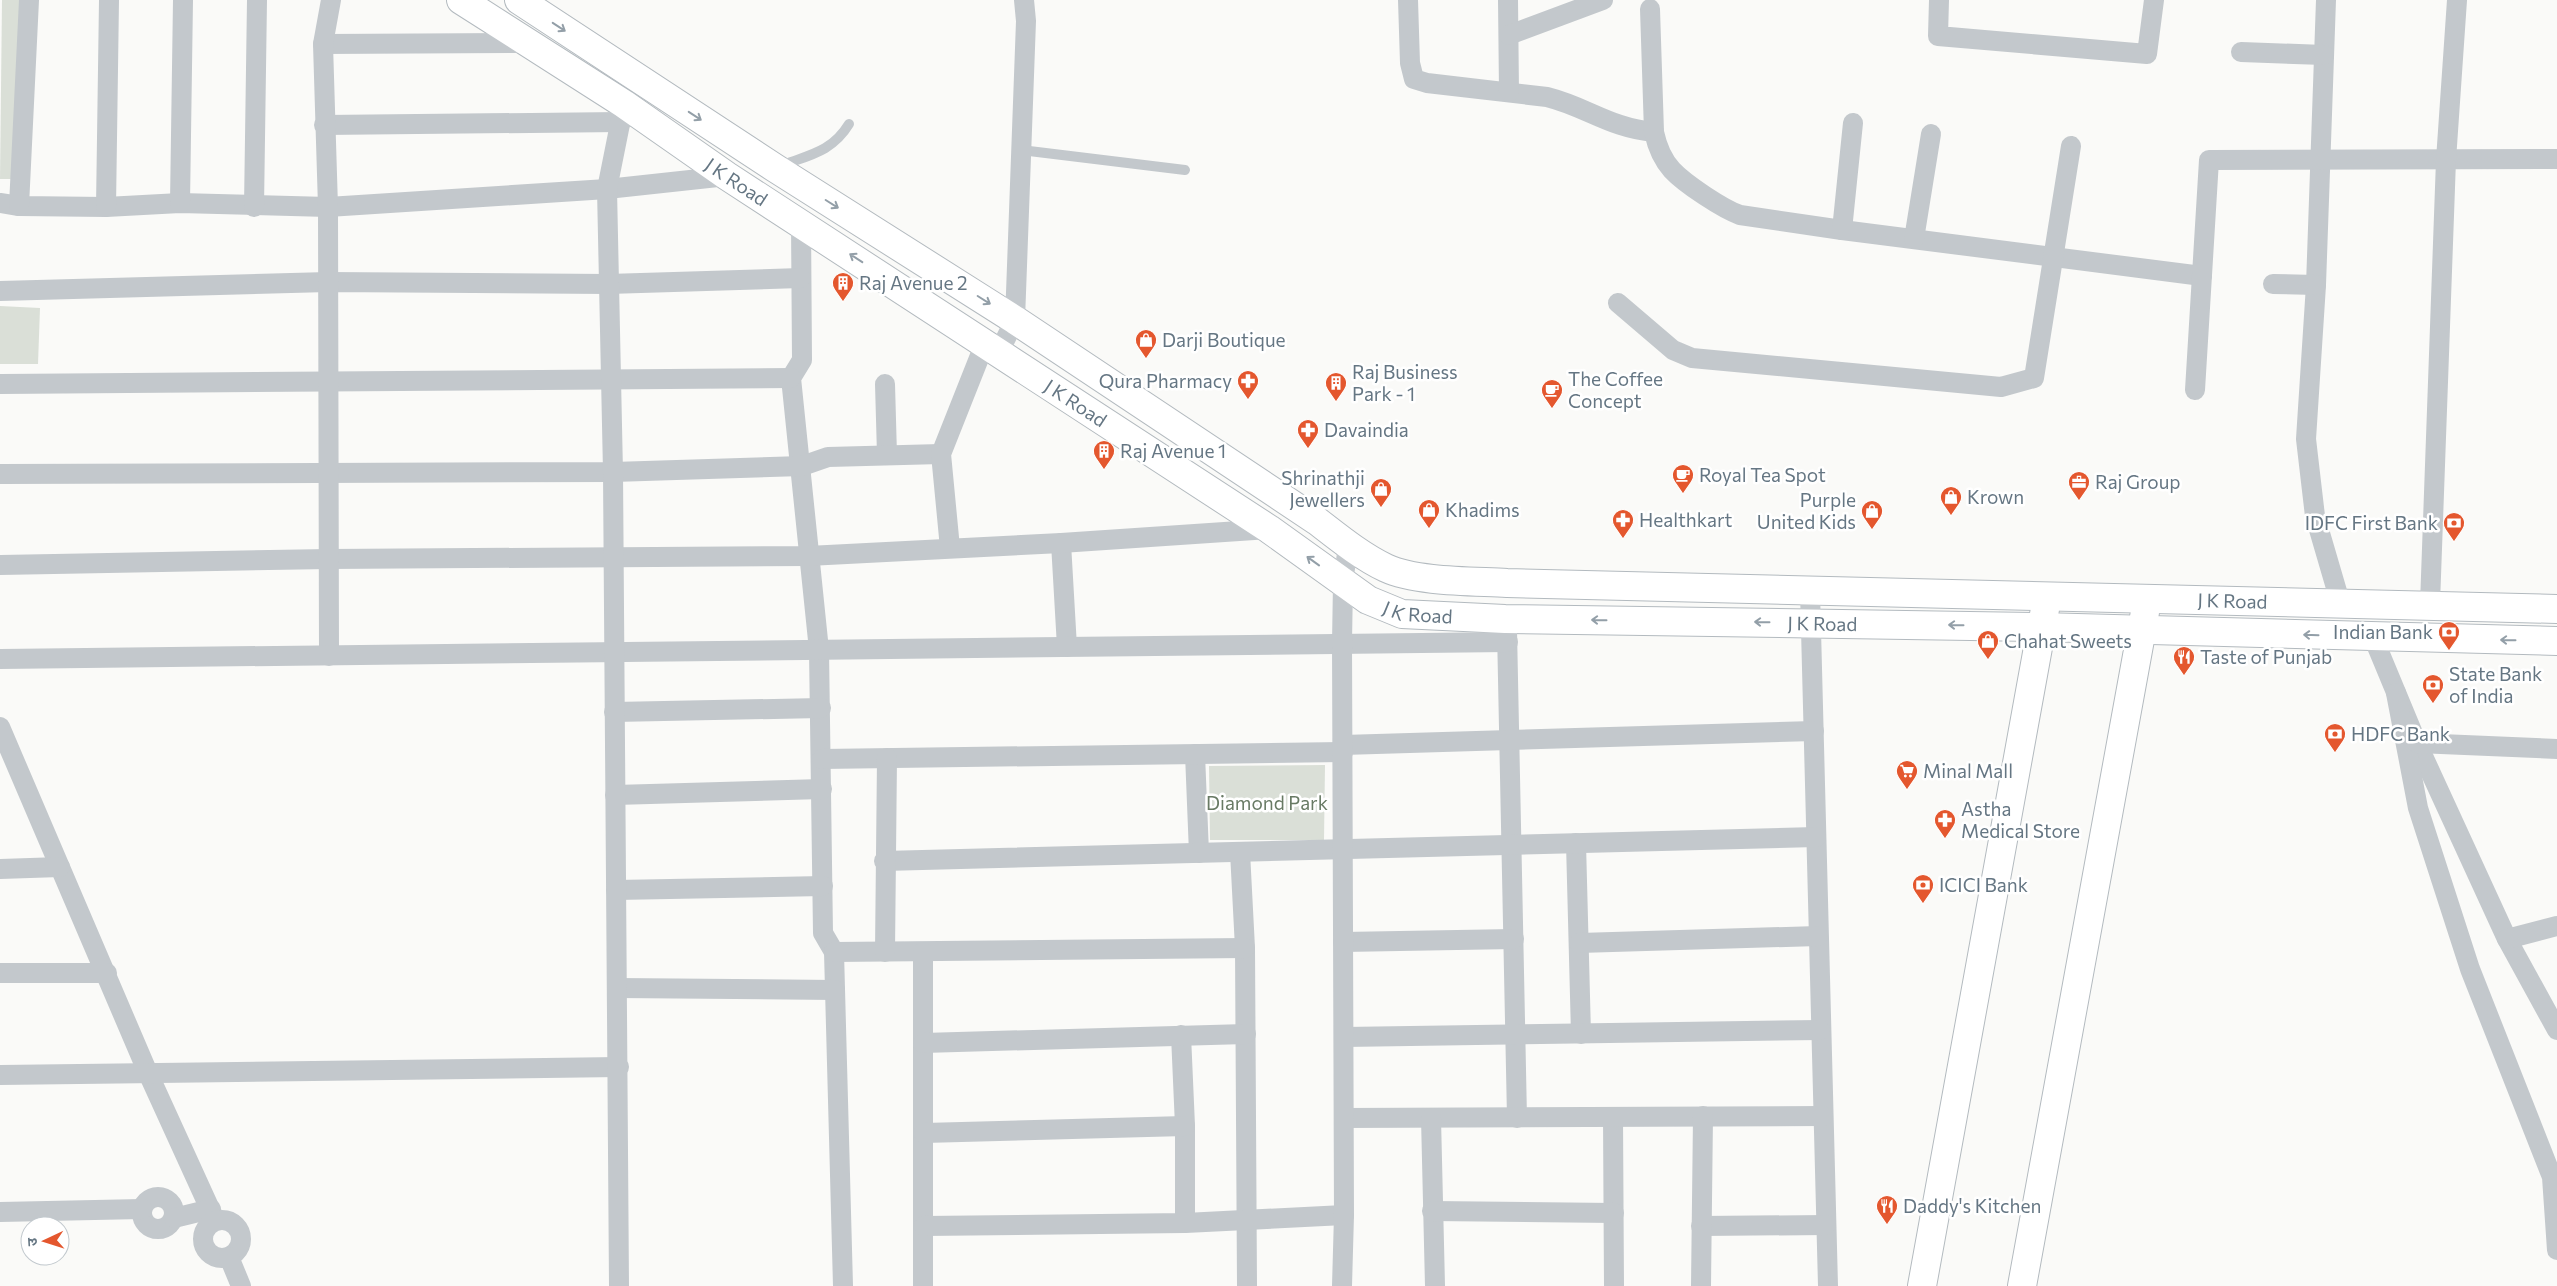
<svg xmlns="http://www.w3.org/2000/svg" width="2557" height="1286" viewBox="0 0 2557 1286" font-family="Commissioner,'Noto Sans Devanagari',sans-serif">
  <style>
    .green { fill: #dadfd7 }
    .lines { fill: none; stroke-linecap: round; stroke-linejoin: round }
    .secondary-casing { stroke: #b3babf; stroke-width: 30 }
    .lane { stroke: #c3c8cc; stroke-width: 10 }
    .street { stroke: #c3c8cc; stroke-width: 20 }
    .secondary { stroke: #fff; stroke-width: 28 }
    .oneway { stroke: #939fa8 }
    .labels { text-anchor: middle; stroke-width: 5; stroke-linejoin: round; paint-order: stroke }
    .street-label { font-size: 19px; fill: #657683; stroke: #fff }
    .poi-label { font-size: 19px; fill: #657683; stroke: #fff; text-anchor: start }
    .park-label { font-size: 19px; fill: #687a64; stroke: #fff }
  </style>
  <rect width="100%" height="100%" fill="#fafaf8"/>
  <g class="green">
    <path d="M2 0H21L12 179H0Z"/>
    <path d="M0 306 40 308 38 364H0Z"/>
    <path d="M1325 765 1324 840H1210L1209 766Z"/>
  </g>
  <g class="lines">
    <g class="secondary-casing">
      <g id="secondary">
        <path id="s1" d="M461 0 624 104 727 176 1269 529 1368 600 1402 614 1505 619 2041 627 2557 641"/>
        <path id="s2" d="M519 0 775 168 1015 320 1317 521C1339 538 1361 556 1386 568 1416 582 1473 581 1507 583L2557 609"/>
        <path d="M1922 1286 2045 609"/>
        <path d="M2022 1286 2145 612"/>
      </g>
    </g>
    <g class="lane">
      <path d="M1021 150 1185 170"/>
      <path d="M780 166C809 155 832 152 849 124"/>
    </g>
    <g class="street">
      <path d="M1408 0 1410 63 1414 79 1427 83 1547 97C1587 107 1610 128 1654 132"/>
      <path d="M1508 0 1509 92"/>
      <path d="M1939 0 1938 36 2147 54 2154 0"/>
      <path d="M2326 0 2316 285 2306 439 2315 516 2341 605"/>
      <path d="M1650 9 1654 132C1657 146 1662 159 1672 170 1685 184 1723 209 1740 215L1842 230"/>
      <path d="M1509 35 1603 0"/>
      <path d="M323 44 525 43"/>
      <path d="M2241 52 2324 55"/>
      <path d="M1853 123 1842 230 2202 276"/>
      <path d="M324 125 621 122"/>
      <path d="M0 203 19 206 106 207 180 203 328 207 607 189 727 176"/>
      <path d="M180 203 183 0"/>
      <path d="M19 206 29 0"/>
      <path d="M106 207 109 0"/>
      <path d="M254 207 257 0"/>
      <path d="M801 222 802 360 791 378 819 650 823 933 834 952 843 1286"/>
      <path d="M1914 239 1931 134"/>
      <path d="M2273 284 2316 285"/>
      <path d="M0 291 328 282 608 284 801 278"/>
      <path d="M1618 303 1673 350 1692 358 2001 387 2034 378 2071 146"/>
      <path d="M999 352 1015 320 1026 21 1024 0"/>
      <path d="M0 384 791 378"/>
      <path d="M885 384 887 455"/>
      <path d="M2195 390 2209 160 2557 159"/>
      <path d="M0 474 613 472 802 466 828 457 941 454"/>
      <path d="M1061 543 1067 647"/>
      <path d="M950 548 941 454 985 343"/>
      <path d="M0 565 329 559 808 556 1061 543 1269 529"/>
      <path d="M1810 591 1828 1286"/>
      <path d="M2430 604 2446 160 2457 0"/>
      <path d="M1507 630 1517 1118"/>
      <path d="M2373 637 2417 743 2507 939 2557 1030"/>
      <path d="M329 656 328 207 323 44 331 0"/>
      <path d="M0 659 1508 642"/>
      <path d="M2396 693 2418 808 2470 969 2552 1177 2557 1250"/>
      <path d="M614 712 821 708"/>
      <path d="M0 727 148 1073 215 1220"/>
      <path d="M2417 743 2557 749"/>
      <path d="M1343 745 1814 731"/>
      <path d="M1195 754 1199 853"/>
      <path d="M822 759 1343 752"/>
      <path d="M615 795 822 789"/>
      <path d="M1576 843 1581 1034"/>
      <path d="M1240 852 1245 948 1247 1286"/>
      <path d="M884 861 1816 837"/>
      <path d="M0 869 60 867"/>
      <path d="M616 890 823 886"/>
      <path d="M2507 939 2557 926"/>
      <path d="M1343 942 1514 939"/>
      <path d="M1579 943 1818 936"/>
      <path d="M834 952 1245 948"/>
      <path d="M885 952 887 758"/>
      <path d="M923 952V1286"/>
      <path d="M0 973H107"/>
      <path d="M617 988 835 990"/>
      <path d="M1181 1035 1185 1126V1223"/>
      <path d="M1344 1037 1820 1030"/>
      <path d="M923 1043 1246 1034"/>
      <path d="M0 1075 619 1067"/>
      <path d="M1613 1117 1614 1286"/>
      <path d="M1344 1118 1823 1116"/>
      <path d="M1431 1118 1435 1286"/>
      <path d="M924 1133 1185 1126"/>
      <circle cx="158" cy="1213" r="16"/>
      <path d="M1432 1211 1614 1213"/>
      <path d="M0 1212 142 1209"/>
      <path d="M174 1218 211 1209"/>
      <circle cx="222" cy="1239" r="19"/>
      <path d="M924 1226 1185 1223 1344 1215"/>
      <path d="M1701 1226 1826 1225"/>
      <path d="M229 1257 241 1286"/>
      <path d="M619 1286 613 472 607 189 624 104"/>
      <path d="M1342 1286 1344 1215 1342 643 1343 583 1348 546"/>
      <path d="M1701 1286 1703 1116"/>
    </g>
    <use href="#secondary" class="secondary"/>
  </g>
  <defs><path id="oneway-shaft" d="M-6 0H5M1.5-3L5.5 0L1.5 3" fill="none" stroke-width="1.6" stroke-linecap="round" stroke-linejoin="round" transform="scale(1.25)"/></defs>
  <g class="oneway">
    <use href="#oneway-shaft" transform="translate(559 27) rotate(33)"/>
    <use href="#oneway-shaft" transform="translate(695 116) rotate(33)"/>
    <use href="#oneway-shaft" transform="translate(832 204) rotate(32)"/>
    <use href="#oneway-shaft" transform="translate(856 258) rotate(-147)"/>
    <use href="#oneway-shaft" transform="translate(984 300) rotate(32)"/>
    <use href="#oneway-shaft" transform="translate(1313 561) rotate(-144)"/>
    <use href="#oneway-shaft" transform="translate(1599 620) rotate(-179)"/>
    <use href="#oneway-shaft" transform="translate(1762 622) rotate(-179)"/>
    <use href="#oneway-shaft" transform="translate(1956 625) rotate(-179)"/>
    <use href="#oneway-shaft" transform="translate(2311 635) rotate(-178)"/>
    <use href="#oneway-shaft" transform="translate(2508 640) rotate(-179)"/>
  </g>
  <defs>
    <g id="building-pin" transform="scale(1.125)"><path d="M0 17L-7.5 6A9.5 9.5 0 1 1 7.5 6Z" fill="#e4572e" stroke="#fff"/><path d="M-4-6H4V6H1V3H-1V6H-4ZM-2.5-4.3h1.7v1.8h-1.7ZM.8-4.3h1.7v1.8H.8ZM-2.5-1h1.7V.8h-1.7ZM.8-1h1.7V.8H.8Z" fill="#fff"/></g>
    <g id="shop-pin" transform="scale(1.125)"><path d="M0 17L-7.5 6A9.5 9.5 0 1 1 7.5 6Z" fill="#e4572e" stroke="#fff"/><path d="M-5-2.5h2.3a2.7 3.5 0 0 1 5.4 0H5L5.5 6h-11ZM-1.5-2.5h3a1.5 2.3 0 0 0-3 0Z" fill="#fff"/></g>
    <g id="pharmacy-pin" transform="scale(1.125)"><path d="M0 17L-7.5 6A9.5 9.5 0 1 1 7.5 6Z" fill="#e4572e" stroke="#fff"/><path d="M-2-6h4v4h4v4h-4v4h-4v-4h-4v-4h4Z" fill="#fff"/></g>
    <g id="cafe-pin" transform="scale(1.125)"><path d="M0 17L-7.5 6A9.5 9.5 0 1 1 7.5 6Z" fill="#e4572e" stroke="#fff"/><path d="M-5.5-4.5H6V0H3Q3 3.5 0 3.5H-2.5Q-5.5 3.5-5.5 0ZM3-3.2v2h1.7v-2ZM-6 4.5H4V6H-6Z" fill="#fff"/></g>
    <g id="office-pin" transform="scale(1.125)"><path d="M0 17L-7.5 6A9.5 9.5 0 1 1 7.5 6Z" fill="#e4572e" stroke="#fff"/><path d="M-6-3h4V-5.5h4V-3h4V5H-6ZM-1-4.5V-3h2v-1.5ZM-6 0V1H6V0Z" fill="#fff"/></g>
    <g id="bank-pin" transform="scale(1.125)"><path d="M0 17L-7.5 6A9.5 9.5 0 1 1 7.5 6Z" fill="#e4572e" stroke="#fff"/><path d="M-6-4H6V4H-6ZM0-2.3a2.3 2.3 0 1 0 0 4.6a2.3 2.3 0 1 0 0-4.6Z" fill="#fff"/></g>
    <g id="restaurant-pin" transform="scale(1.125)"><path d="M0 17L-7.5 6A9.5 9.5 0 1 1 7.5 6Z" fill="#e4572e" stroke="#fff"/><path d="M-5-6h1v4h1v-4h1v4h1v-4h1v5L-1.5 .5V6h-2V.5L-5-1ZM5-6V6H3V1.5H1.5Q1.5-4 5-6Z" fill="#fff"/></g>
    <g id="supermarket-pin" transform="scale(1.125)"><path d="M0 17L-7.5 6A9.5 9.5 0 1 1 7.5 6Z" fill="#e4572e" stroke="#fff"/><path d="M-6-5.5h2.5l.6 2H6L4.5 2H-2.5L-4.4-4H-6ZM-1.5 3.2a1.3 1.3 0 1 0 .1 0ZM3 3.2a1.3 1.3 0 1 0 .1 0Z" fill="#fff"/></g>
  </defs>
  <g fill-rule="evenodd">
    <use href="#building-pin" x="843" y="283"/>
    <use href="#shop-pin" x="1146" y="340"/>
    <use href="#pharmacy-pin" x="1248" y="381"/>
    <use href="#building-pin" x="1336" y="383"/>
    <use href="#cafe-pin" x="1552" y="390"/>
    <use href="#pharmacy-pin" x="1308" y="430"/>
    <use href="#building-pin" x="1104" y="451"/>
    <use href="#cafe-pin" x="1683" y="475"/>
    <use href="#office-pin" x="2079" y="482"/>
    <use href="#shop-pin" x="1381" y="489"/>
    <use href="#shop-pin" x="1951" y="497"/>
    <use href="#shop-pin" x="1429" y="510"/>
    <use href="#shop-pin" x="1872" y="511"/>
    <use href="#pharmacy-pin" x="1623" y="520"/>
    <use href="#bank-pin" x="2454" y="523"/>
    <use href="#bank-pin" x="2449" y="632"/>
    <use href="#shop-pin" x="1988" y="641"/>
    <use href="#restaurant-pin" x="2184" y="657"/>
    <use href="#bank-pin" x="2433" y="685"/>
    <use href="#bank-pin" x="2335" y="734"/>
    <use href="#supermarket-pin" x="1907" y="771"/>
    <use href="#pharmacy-pin" x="1945" y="820"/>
    <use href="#bank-pin" x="1923" y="885"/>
    <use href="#restaurant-pin" x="1887" y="1206"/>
  </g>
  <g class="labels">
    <g class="street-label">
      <text dy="7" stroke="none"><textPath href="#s1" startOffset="330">J K Road</textPath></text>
      <text dy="7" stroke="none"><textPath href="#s1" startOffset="735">J K Road</textPath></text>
      <text dy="7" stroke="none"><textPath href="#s2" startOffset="1885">J K Road</textPath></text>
      <text dy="7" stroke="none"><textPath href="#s1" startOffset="1140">J K Road</textPath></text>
      <text dy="7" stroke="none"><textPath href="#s1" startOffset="1545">J K Road</textPath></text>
    </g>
    <g class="poi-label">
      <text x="859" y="290">Raj Avenue 2</text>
      <text x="1162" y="347">Darji Boutique</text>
      <text x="1352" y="379">Raj Business<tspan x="1352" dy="22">Park - 1</tspan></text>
      <text x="1568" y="386">The Coffee<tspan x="1568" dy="22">Concept</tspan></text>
      <text x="1232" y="388" text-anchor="end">Qura Pharmacy</text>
      <text x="1324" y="437">Davaindia</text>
      <text x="1120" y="458">Raj Avenue 1</text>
      <text x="1699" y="482">Royal Tea Spot</text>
      <text x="1365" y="485" text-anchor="end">Shrinathji<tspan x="1365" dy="22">Jewellers</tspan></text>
      <text x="2095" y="489">Raj Group</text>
      <text x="1967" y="504">Krown</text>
      <text x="1856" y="507" text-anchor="end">Purple<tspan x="1856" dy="22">United Kids</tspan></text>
      <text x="1445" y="517">Khadims</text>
      <text x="1639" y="527">Healthkart</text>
      <text x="2438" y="530" text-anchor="end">IDFC First Bank</text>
      <text x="2433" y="639" text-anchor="end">Indian Bank</text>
      <text x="2004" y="648">Chahat Sweets</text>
      <text x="2200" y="664">Taste of Punjab</text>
      <text x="2449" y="681">State Bank<tspan x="2449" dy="22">of India</tspan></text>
      <text x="2351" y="741">HDFC Bank</text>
      <text x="1923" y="778">Minal Mall</text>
      <text x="1961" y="816">Astha<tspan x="1961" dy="22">Medical Store</tspan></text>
      <text x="1939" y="892">ICICI Bank</text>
      <text x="1903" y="1213">Daddy's Kitchen</text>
    </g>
    <g class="park-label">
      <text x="1267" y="810">Diamond Park</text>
    </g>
  </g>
  <g transform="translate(45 1241) rotate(266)"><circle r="24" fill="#ffffff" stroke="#c1c8cd"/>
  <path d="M0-4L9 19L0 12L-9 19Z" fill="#e4572e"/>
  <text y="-8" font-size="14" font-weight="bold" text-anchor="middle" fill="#657683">उ</text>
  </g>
</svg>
